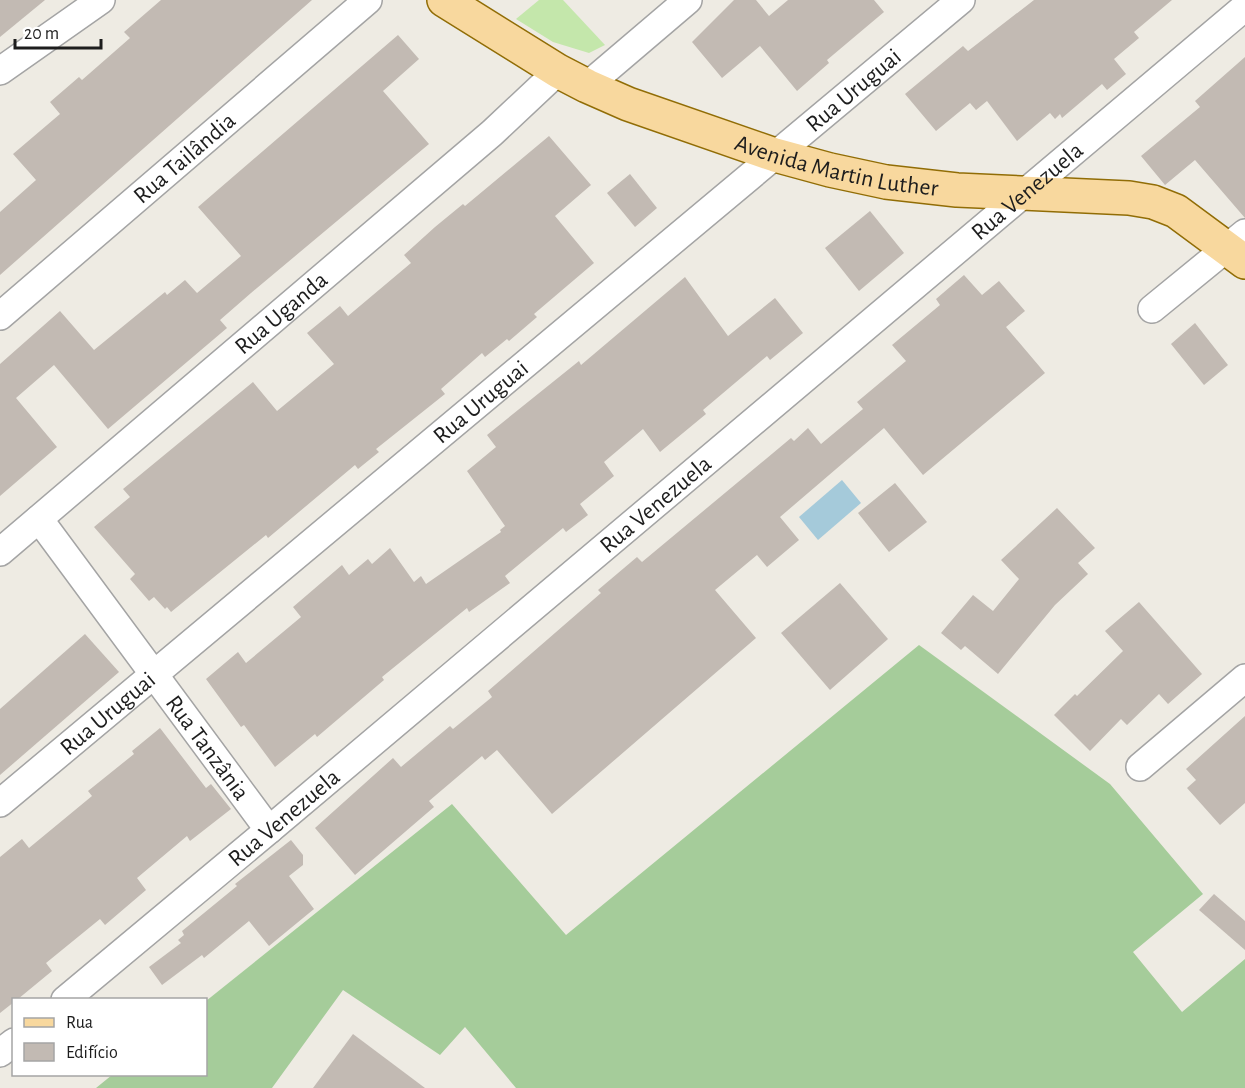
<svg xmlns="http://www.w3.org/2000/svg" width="1245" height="1088" viewBox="0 0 1245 1088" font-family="'Alegreya Sans',sans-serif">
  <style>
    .grass { fill: #c4e7ab }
    .forest { fill: #a5cc9a }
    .water { fill: #a5cada }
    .building { fill: #c2bab3 }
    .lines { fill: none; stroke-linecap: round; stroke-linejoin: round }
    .street-casing { stroke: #a4a4a4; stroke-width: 30 }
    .primary-casing { stroke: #916d06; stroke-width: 36 }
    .street { stroke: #fff; stroke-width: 27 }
    .primary { stroke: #f8d89e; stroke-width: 33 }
    .labels { text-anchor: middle; stroke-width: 6; stroke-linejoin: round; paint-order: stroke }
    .street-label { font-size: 24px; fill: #1d1d1d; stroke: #fff }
  </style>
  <rect width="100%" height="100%" fill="#eeebe3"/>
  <path class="grass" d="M539 0H563L605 45 589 53 553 42 516 19Z"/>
  <path class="forest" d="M919 645 1110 784 1203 894 1133 952 1182 1012 1245 959V1088H516L465 1027 440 1055 343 990 272 1088H96L112 1075 206 1074V1001L452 804 566 935Z"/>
  <path class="water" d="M842 480 861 503 818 540 799 517Z"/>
  <g class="building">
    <path d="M0 0H45L0 37Z"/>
    <path d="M161 0H312L0 275V212L36 180 13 154 60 114 50 102 79 77 82 80 130 38 124 32Z"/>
    <path d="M734 0H756L769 16 788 0H874L884 12 827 60 829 63 797 91 760 46 722 78 692 42Z"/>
    <path d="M1034 0H1172L1134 32 1139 38 1114 59 1126 74 1107 90 1102 84 1062 118 1060 114 1055 119 1050 113 1017 141 987 101 976 110 970 103 936 131 905 94 963 46 968 51Z"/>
    <path d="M398 35 419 59 383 91 429 144 251 293 220 320 227 328 108 429 54 365 16 398 57 447 0 496V364L60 311 94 350 165 292 167 295 185 280 197 293 241 256 198 207Z"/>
    <path d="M1245 57V218L1195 160 1165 185 1141 156 1200 107 1195 101Z"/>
    <path d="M549 136 591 185 555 216 594 263 534 314 537 317 509 341 507 339 485 357 482 353 441 389 445 394 376 449 379 452 358 469 355 465 268 538 266 535 171 612 167 607 165 609 154 597 149 601 130 579 135 574 94 527 130 497 123 489 253 382 277 411 334 364 307 333 340 306 348 316 411 263 404 255 435 227 463 204 465 206Z"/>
    <path d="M630 174 657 208 635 227 607 193Z"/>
    <path d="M870 211 904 253 859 291 825 248Z"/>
    <path d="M964 275 982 295 999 281 1025 311 1006 327 1045 373 923 475 884 428 780 517 799 540 767 567 757 555 715 590 756 638 552 814 497 750 485 760 482 756 429 801 434 807 355 875 315 828 393 758 401 767 450 726 453 729 492 697 488 691 601 593 598 590 637 557 642 562 791 438 794 441 808 428 821 444 863 409 857 402 906 361 892 345 940 305 936 299Z"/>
    <path d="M685 277 728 336 775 298 803 333 770 360 767 356 703 410 706 414 660 452 643 429 604 462 614 476 580 504 588 515 566 532 563 528 505 576 510 583 469 612 467 608 382 677 384 680 317 737 315 734 275 767 244 725 241 727 206 679 238 652 246 663 301 617 293 607 342 565 349 575 368 559 372 564 390 548 414 582 421 576 426 584 501 532 500 530 505 526 467 471 496 447 487 435 579 361 581 365Z"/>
    <path d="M1195 323 1228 365 1204 385 1171 344Z"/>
    <path d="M895 483 927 522 889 552 858 513Z"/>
    <path d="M1057 508 1095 548 1078 563 1088 574 1055 605 998 674 965 646 961 650 941 633 973 595 993 611 1019 579 1001 560Z"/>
    <path d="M840 583 888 639 830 690 781 633Z"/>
    <path d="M1139 602 1202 674 1168 704 1159 694 1127 725 1121 719 1090 751 1054 715 1075 694 1077 696 1123 651 1105 631Z"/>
    <path d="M85 634 119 672 0 775V709Z"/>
    <path d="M1245 716V803L1220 825 1187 788 1196 780 1186 769Z"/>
    <path d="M160 728 206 788 211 784 231 809 190 841 187 836 137 878 146 890 105 925 100 919 46 963 52 971 18 999H14V1002L0 1013V857L22 839 29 848 92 796 88 791 134 754 132 751Z"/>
    <path d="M291 840 303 855V865L289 876 314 909 269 946 249 921 204 958 202 955 162 985 149 967 181 943 178 940 184 935 182 931 237 886 235 884Z"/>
    <path d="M1214 894 1245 921V950L1199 910Z"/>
    <path d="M353 1034 425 1088H313Z"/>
  </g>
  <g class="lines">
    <g class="street-casing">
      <g id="street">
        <path d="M0 71 101 0"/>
        <path d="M587 86 688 0"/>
        <path d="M1152 309 1245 233"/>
        <path id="s1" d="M0 316 368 0"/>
        <path id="s2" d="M39 519 269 830"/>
        <path id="s3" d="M0 552 492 133 558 71"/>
        <path d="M1140 767 1245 678"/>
        <path id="s4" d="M0 803 961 0"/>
        <path id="s5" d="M65 1000 269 830 1245 7"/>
        <path d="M0 1053 14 1042"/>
      </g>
    </g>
    <g class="primary-casing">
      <g id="primary">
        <path id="s6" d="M444 0 558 71 587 86 628 104 775 155 830 170 886 182 957 190 1129 198 1153 202 1176 211 1245 262"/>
      </g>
    </g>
    <use href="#street" class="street"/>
    <use href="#primary" class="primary"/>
  </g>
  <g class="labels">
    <g class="street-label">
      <text dy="8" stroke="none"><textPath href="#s4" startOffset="1112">Rua Uruguai</textPath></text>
      <text dy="8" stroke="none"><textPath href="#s1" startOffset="243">Rua Tailândia</textPath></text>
      <text dy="8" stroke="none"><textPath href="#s6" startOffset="430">Avenida Martin Luther</textPath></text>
      <text dy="8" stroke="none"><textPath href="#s5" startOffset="1257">Rua Venezuela</textPath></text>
      <text dy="8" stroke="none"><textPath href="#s3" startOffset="369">Rua Uganda</textPath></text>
      <text dy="8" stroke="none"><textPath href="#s4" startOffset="626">Rua Uruguai</textPath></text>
      <text dy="8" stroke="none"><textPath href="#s5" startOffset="771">Rua Venezuela</textPath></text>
      <text dy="8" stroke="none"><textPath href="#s4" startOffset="140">Rua Uruguai</textPath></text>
      <text dy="8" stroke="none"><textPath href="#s2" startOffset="284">Rua Tanzânia</textPath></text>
      <text dy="8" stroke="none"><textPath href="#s5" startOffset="285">Rua Venezuela</textPath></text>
    </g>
  </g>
  <rect x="12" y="998" width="195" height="78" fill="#ffffff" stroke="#a5a5a5" stroke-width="1.5"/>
  <rect x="24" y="1018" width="30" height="9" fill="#f8d89e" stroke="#a5a5a5" stroke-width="1.5"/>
  <text x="66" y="1028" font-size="18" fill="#1d1d1d">Rua</text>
  <rect x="24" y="1043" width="30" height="18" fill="#c2bab3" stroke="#a5a5a5" stroke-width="1.5"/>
  <text x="66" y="1058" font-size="18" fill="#1d1d1d">Edifício</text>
  <path d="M15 39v9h86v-9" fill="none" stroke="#1d1d1d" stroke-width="3"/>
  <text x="24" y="39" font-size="18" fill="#1d1d1d" stroke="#ffffff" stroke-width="4.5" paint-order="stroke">20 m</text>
</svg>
